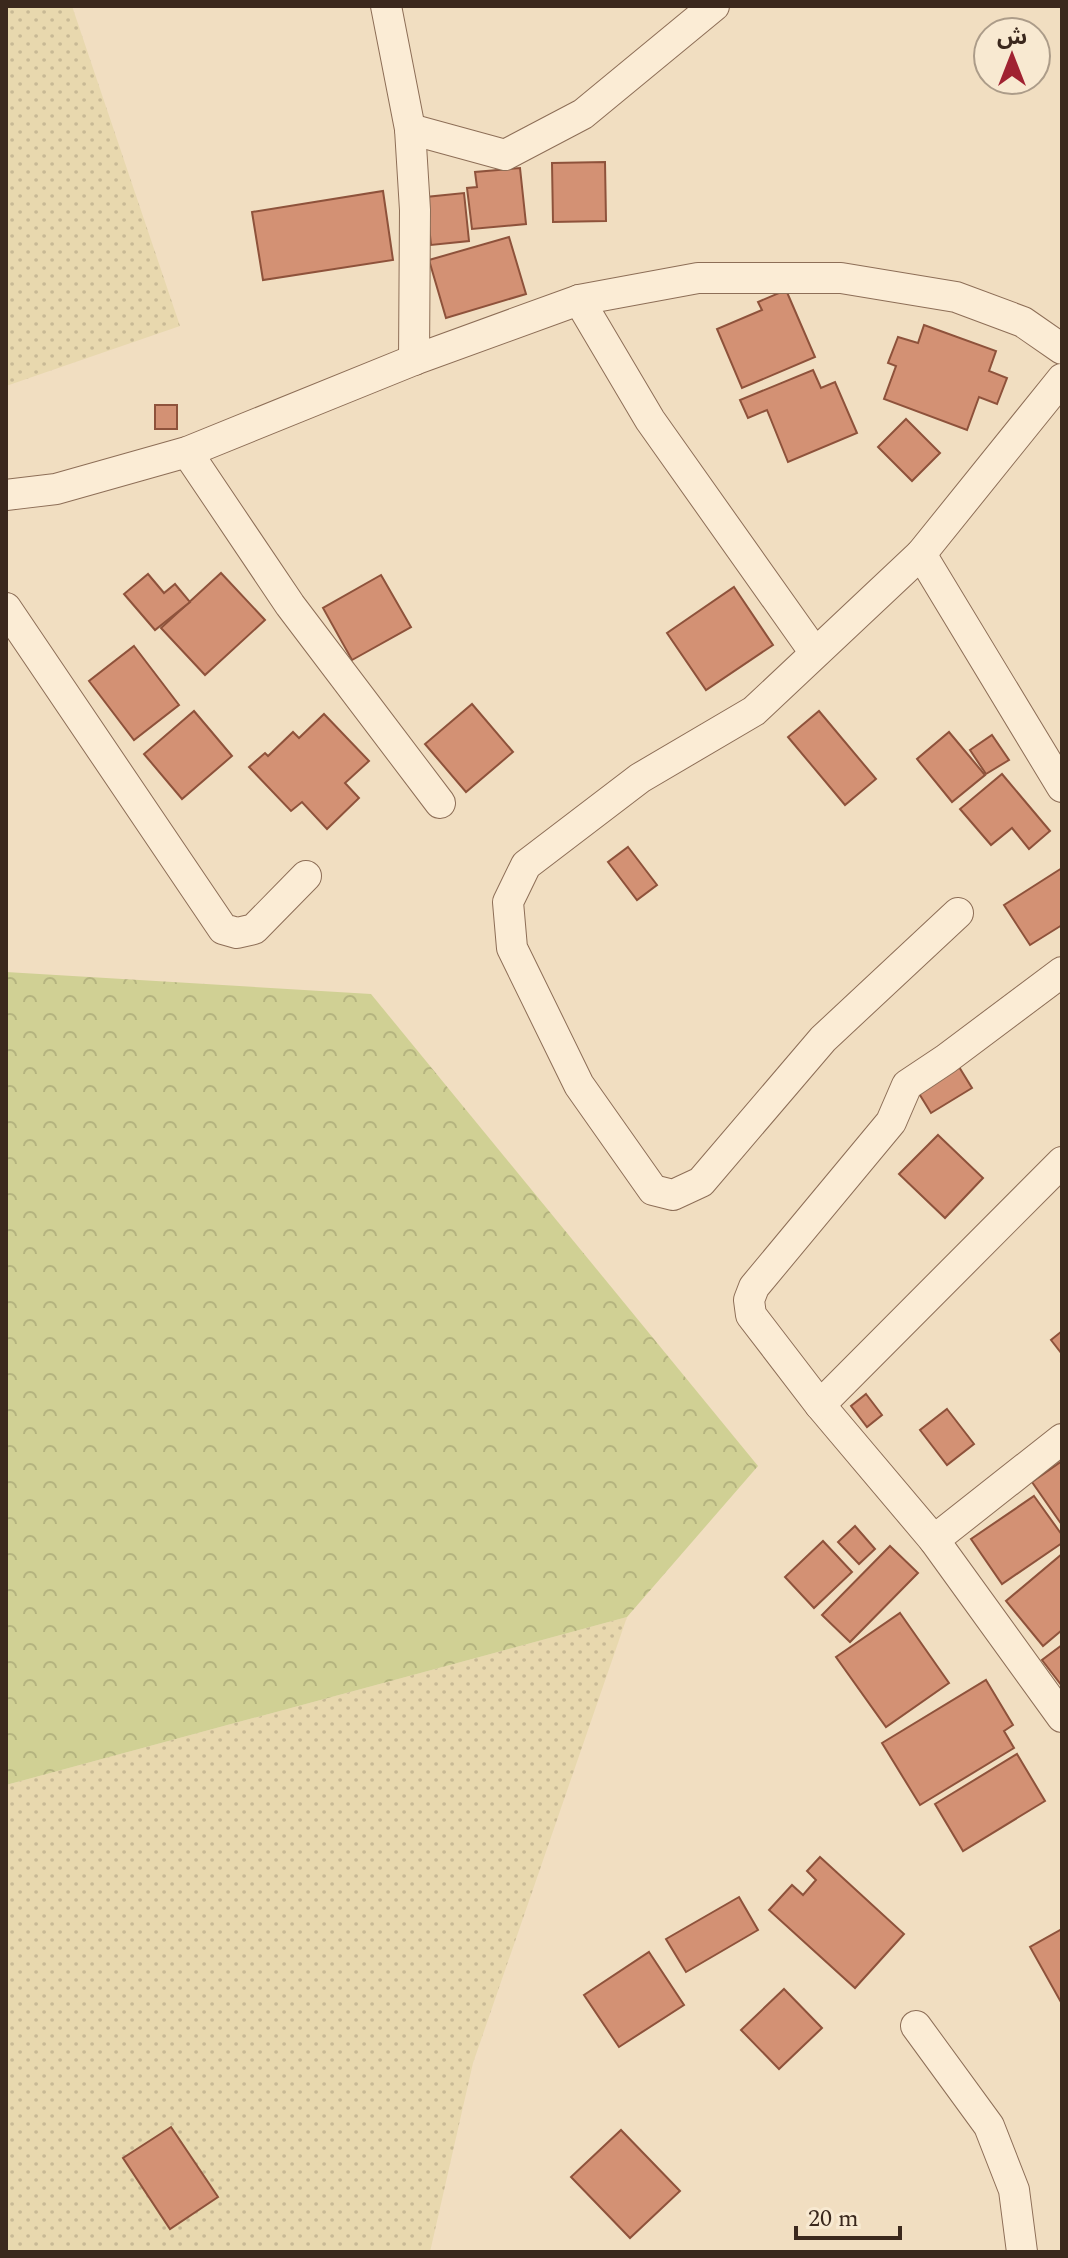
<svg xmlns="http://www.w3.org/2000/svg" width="1068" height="2258" viewBox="0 0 1068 2258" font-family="Spectral,'Noto Sans Arabic',serif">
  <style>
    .farmland { fill: url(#farmland-dots) }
    .forest { fill: url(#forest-crowns) }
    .building { fill: #d39174; stroke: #8e523b; stroke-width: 2 }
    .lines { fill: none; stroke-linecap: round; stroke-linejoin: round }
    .street-casing { stroke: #8d6e57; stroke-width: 32 }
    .street { stroke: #fbecd5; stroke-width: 30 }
  </style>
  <defs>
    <pattern id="farmland-dots" width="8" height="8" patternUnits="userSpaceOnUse" patternTransform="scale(2)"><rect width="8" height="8" fill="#e8d8ae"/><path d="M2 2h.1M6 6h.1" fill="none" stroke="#c8b995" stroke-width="1.8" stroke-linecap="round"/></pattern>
    <pattern id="forest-crowns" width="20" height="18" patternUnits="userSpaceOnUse" patternTransform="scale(2)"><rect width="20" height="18" fill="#d0d094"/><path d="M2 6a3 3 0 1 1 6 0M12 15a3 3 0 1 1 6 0" fill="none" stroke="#b4b37f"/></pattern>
  </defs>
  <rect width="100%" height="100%" fill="#f1dec1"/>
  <g class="farmland">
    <path d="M6 6H72L180 326 6 386Z"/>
    <path d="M627 1617 473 2063 430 2252H6V1785Z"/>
  </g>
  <path class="forest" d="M6 972 371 994 758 1466 627 1617 6 1785Z"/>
  <g class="building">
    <path d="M605 162 606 221 553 222 552 163Z"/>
    <path d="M520 168 526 224 472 229 467 188 477 187 475 172Z"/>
    <path d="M383 191 393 260 263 280 252 212Z"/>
    <path d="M464 193 469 241 431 245 426 197Z"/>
    <path d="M509 237 526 294 446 318 429 260Z"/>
    <path d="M786 290 815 357 742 388 717 329 762 310 758 302Z"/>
    <path d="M924 325 996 351 989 371 1007 378 997 404 979 397 967 430 884 399 896 366 888 363 898 337 918 343Z"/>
    <path d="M813 370 821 388 835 382 857 433 788 462 767 410 748 418 740 400Z"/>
    <rect x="155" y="405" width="22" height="24"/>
    <path d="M906 419 940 453 912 481 878 447Z"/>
    <path d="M221 573 265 620 205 675 161 628Z"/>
    <path d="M148 574 164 593 175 584 190 602 155 630 124 594Z"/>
    <path d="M381 575 411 627 352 660 323 608Z"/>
    <path d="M734 587 773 645 706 690 667 633Z"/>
    <path d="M134 646 179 705 134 740 89 681Z"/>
    <path d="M472 704 513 752 466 792 425 744Z"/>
    <path d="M194 711 232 756 182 799 144 754Z"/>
    <path d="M819 711 876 779 845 805 788 737Z"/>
    <path d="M324 714 369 761 345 783 359 798 327 829 302 802 291 811 249 767 265 753 268 756 293 732 299 738Z"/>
    <path d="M949 732 985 775 952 802 917 759Z"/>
    <path d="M992 735 1009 760 986 774 970 750Z"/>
    <path d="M1002 774 1050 831 1029 849 1012 828 991 845 960 809Z"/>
    <path d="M628 847 657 885 637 900 608 862Z"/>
    <path d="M1062 868V925L1030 945 1004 905Z"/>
    <path d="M956 1062 972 1088 931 1113 915 1087Z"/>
    <path d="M938 1135 983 1178 945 1218 899 1174Z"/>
    <path d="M1062 1331V1354L1051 1340Z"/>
    <path d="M866 1394 882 1415 867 1427 851 1406Z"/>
    <path d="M947 1409 974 1444 947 1465 920 1430Z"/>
    <path d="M1062 1461V1525L1032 1482Z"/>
    <path d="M1034 1496 1062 1535V1543L1002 1584 971 1539Z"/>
    <path d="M855 1526 875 1549 859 1564 838 1542Z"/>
    <path d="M823 1541 852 1572 814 1608 785 1577Z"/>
    <path d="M890 1546 918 1573 850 1642 822 1615Z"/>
    <path d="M1062 1554V1630L1043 1646 1006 1601Z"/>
    <path d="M900 1613 949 1683 886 1727 836 1657Z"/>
    <path d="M1062 1645V1686L1042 1660Z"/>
    <path d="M986 1680 1013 1725 1004 1731 1014 1748 920 1805 882 1743Z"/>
    <path d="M1017 1754 1045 1801 963 1851 935 1804Z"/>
    <path d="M820 1857 904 1934 855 1988 769 1910 792 1885 803 1895 816 1880 807 1871Z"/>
    <path d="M739 1897 758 1930 686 1972 666 1939Z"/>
    <path d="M1062 1929V2004L1030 1947Z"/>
    <path d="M649 1952 684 2005 619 2047 584 1995Z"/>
    <path d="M784 1989 822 2028 779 2069 741 2030Z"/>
    <path d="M171 2127 218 2197 170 2229 123 2158Z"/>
    <path d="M621 2130 680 2191 630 2238 571 2177Z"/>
  </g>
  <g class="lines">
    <g class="street-casing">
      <g id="street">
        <path d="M386 6 410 129 415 210 414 360"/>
        <path d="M410 129 505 155 583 114 714 6"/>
        <path d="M579 300 650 420 815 653"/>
        <path d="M187 452 290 605 440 803"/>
        <path d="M6 495 56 489 187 452 414 360 579 300 698 278H841L956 297 1023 322 1062 349"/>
        <path d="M921 554 1062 787"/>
        <path d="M6 608 223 929 237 933 254 929 306 876"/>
        <path d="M958 913 823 1039 701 1182 673 1195 653 1190 579 1085 512 948 508 902 526 865 640 778 754 711 921 554 1062 379"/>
        <path d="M1062 972 946 1059 907 1085 891 1122 754 1287 749 1300 751 1315 820 1405 934 1540 1062 1717"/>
        <path d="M820 1405 1062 1162"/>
        <path d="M934 1540 1062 1439"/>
        <path d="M916 2026 989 2126 1014 2190 1022 2252"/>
      </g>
    </g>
    <use href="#street" class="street"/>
  </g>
  <rect width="1068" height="2258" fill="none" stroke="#3b281d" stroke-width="16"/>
  <g transform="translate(1012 56)"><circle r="38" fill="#f8e9d1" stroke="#ac9c89" stroke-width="2"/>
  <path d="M0-6L14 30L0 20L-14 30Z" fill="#a02231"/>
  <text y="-12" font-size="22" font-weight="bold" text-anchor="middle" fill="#3b281d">ش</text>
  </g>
  <path d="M796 2226v12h104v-12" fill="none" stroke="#3b281d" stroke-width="4"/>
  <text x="808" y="2226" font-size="24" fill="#3b281d" stroke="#f8e9d1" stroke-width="6" paint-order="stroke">20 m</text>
</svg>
